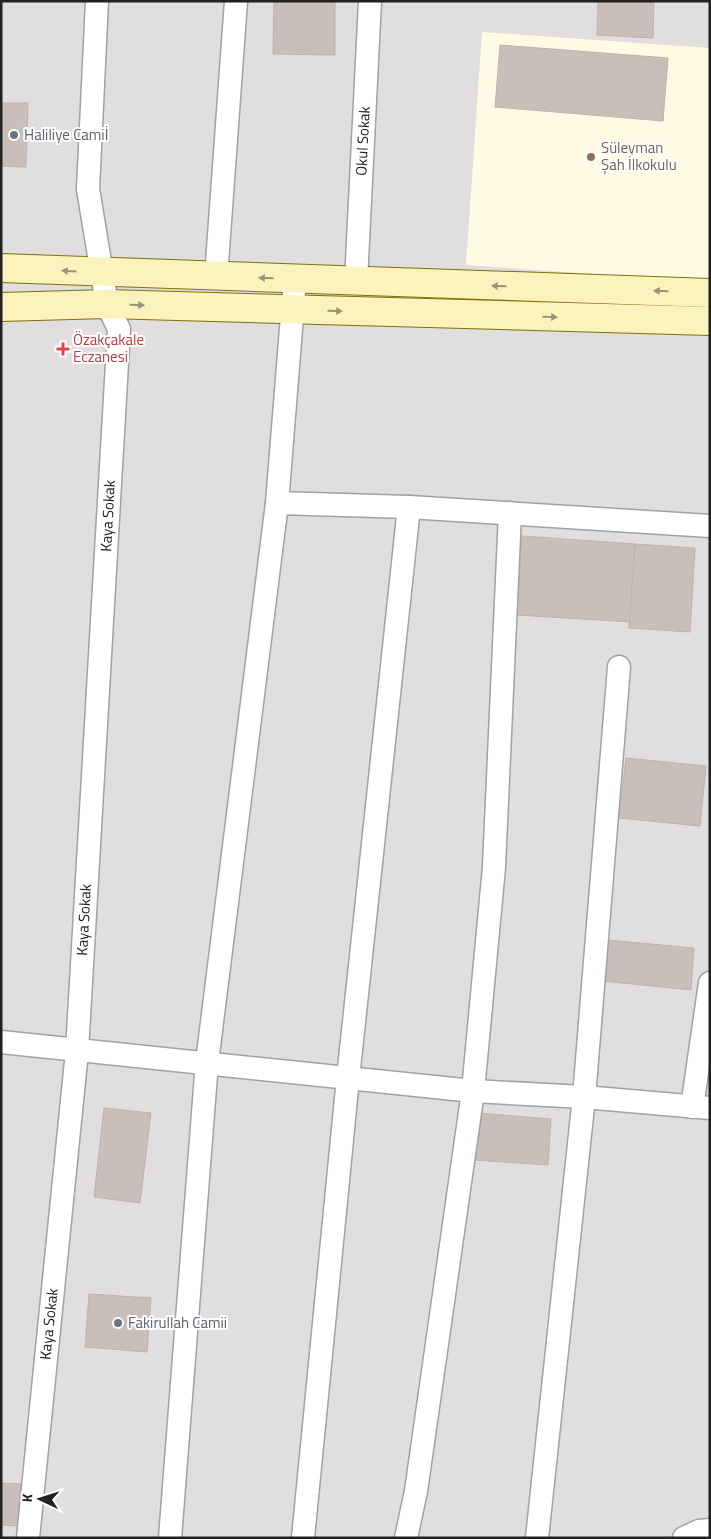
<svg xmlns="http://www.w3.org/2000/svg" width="711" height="1539" viewBox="0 0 711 1539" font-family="'Titillium Web',sans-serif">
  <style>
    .residential { fill: #e0dedf }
    .education { fill: #fffae4 }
    .building { fill: #cabebb; stroke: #c4b0aa }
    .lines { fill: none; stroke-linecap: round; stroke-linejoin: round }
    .minor-casing { stroke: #a2a2a2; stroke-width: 25 }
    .secondary-casing { stroke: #7d7304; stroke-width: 30 }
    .minor { stroke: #fff; stroke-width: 22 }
    .secondary { stroke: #fbf2bd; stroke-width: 28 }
    .oneway { fill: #999477 }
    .worship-dot { fill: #6b7280; stroke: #fff; stroke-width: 2 }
    .education-dot { fill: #8d6e63; stroke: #fff; stroke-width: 2 }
    .health-dot { fill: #e0444e; stroke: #fff; stroke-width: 2 }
    .labels { text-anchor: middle; stroke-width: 4; stroke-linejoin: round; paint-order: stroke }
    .worship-label { font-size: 15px; fill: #5b616d; stroke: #fff; text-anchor: start }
    .street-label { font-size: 15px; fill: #212121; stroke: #fff }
    .education-label { font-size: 15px; fill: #785e54; stroke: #fff; text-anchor: start }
    .health-label { font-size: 15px; fill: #be3a42; stroke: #fff; text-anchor: start }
  </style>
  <rect width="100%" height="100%" fill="#f2ede8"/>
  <rect class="residential" x="1" y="1" width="709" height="1537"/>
  <path class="education" d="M482 32 710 48V282L466 265Z"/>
  <g class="building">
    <path d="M274 1H335V55L273 54Z"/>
    <path d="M598 1H654L653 38 597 35Z"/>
    <path d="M500 45 668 58 663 121 495 107Z"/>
    <path d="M1 103H28L26 167 1 166Z"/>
    <path d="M522 536 635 544 631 622 517 615Z"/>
    <path d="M635 544 695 548 690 632 629 628Z"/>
    <path d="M626 758 706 766 700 826 619 818Z"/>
    <path d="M607 940 694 948 691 990 603 981Z"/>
    <path d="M104 1108 151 1113 140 1203 94 1197Z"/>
    <path d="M478 1113 551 1119 548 1165 474 1160Z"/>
    <path d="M89 1294 151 1298 147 1352 85 1347Z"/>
    <path d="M1 1483 21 1484 19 1526 1 1525Z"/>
  </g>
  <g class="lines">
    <g class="minor-casing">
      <g id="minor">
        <path d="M216 277 236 1"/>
        <path d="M356 281 370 1"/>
        <path d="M277 503 409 507 710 526"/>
        <path d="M1 1042 473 1091 584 1097 710 1108"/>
        <path d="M692 1107 710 983"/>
        <path d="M28 1538 77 1051 119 329 107 304 88 189 97 1"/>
        <path d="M170 1538 207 1062 277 503 295 279"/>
        <path d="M303 1538 348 1078 409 507"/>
        <path d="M406 1538 416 1491 473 1091 494 867 510 513"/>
        <path d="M537 1538 584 1097 619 667"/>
        <path d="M684 1538 699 1531 710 1530"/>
      </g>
    </g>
    <g class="secondary-casing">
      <g id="secondary">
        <path d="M1 268 710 293"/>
        <path d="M1 307 107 304 710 321"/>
      </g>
    </g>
    <use href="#minor" class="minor"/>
    <use href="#secondary" class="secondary"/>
  </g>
  <defs><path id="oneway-solid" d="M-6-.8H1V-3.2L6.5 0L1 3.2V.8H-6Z" transform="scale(1.25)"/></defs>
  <g class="oneway">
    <use href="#oneway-solid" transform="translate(69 271) rotate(-177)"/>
    <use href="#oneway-solid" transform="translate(266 278) rotate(-178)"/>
    <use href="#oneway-solid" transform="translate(499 286) rotate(-178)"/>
    <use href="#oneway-solid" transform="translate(661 291) rotate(-178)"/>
    <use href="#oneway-solid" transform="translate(137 305) rotate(2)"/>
    <use href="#oneway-solid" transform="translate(335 311) rotate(1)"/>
    <use href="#oneway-solid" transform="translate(550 317) rotate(1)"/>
  </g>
  <g class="worship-dot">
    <circle cx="14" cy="135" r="5"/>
    <circle cx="118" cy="1323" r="5"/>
  </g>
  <circle class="education-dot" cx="591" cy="157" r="5"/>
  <path class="health-dot" d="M60.5 341.5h5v5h5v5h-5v5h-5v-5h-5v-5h5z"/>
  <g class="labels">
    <g class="worship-label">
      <text x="24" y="140">Haliliye Camiİ</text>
      <text x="128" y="1328">Fakirullah Camii</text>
    </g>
    <g class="street-label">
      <text transform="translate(363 141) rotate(-87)" y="5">Okul Sokak</text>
      <text transform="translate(108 516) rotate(-87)" y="5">Kaya Sokak</text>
      <text transform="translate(84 920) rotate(-87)" y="5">Kaya Sokak</text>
      <text transform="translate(49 1324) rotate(-84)" y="5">Kaya Sokak</text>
    </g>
    <g class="education-label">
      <text x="601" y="153">Süleyman<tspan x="601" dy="17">Şah İlkokulu</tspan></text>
    </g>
    <g class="health-label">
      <text x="73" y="345">Özakçakale<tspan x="73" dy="17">Eczanesi</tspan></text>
    </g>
  </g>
  <rect width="711" height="1539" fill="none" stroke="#212121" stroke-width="5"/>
  <g transform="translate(40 1499) rotate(274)" stroke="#ffffff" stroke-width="4" paint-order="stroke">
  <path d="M0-4L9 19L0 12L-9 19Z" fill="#212121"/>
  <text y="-8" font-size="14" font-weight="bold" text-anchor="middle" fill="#212121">K</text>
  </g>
</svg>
